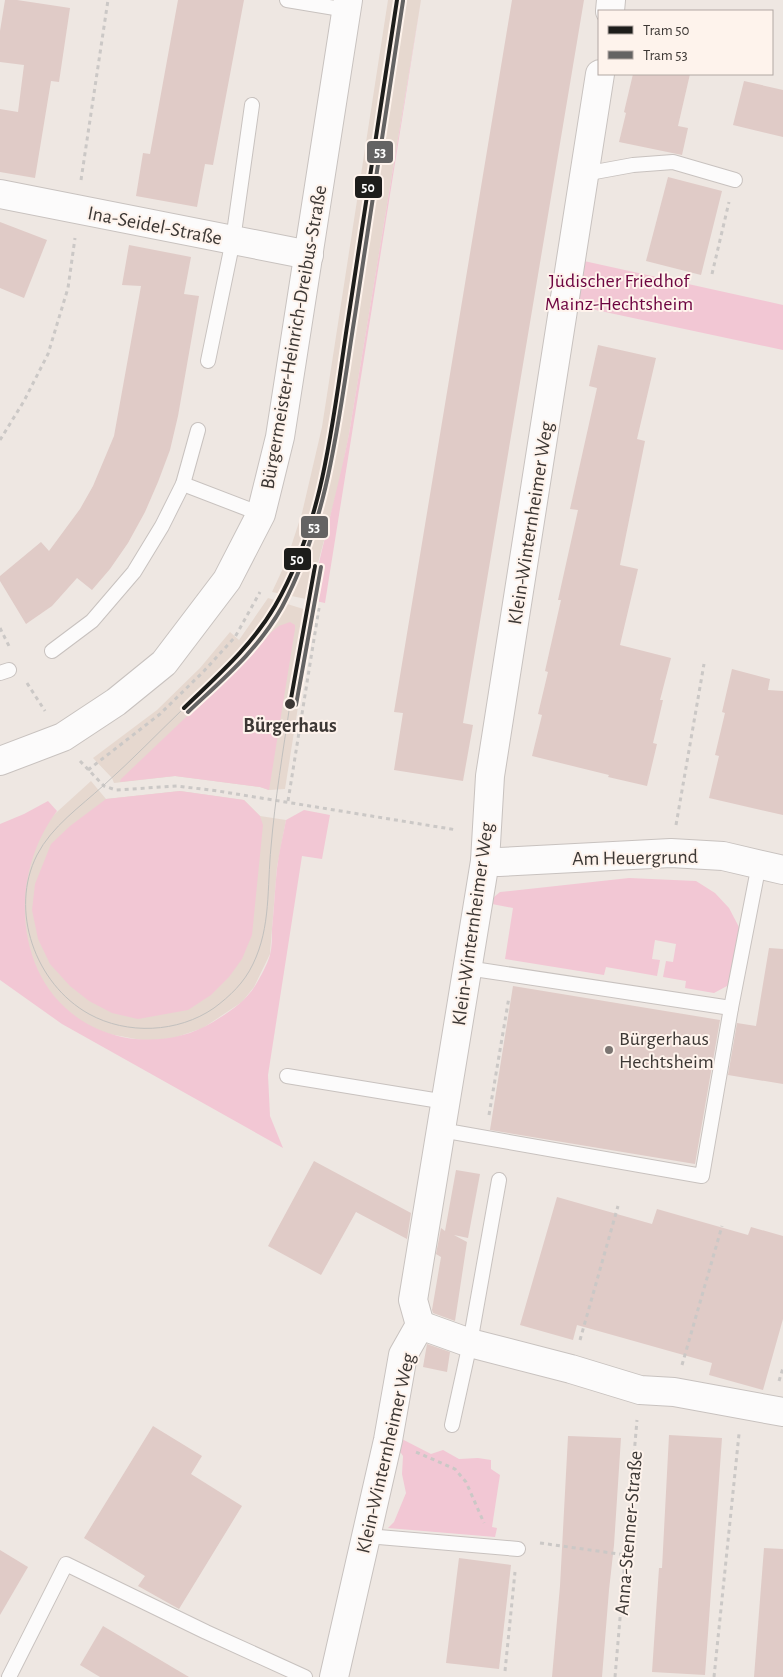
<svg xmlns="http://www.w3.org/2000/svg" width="783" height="1677" viewBox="0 0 783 1677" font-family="'Alegreya Sans',sans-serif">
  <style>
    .built { fill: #e6d8cf }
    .green { fill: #f2c7d4 }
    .building { fill: #e0cbc7 }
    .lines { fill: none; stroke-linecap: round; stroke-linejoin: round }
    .service-casing { stroke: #c8c2bf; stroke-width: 16 }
    .minor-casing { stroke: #c8c2bf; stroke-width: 30 }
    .path { stroke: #cbc8c6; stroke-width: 3; stroke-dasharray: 4 4; stroke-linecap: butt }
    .service { stroke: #fcfbfb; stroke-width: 14 }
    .minor { stroke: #fcfbfb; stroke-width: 28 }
    .tram { stroke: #c2c0be; stroke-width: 1 }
    .tram-1-casing { stroke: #fef3ec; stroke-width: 8 }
    .tram-2-casing { stroke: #fef3ec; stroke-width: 8 }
    .tram-1 { stroke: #1d1d1b; stroke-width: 4 }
    .tram-2 { stroke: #646363; stroke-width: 4 }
    .stop-dot { fill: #3d3835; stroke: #fef3ec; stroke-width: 2 }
    .poi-dot { fill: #7b7572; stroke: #fef3ec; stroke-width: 2 }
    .labels { text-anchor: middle; stroke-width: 4; stroke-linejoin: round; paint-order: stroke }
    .street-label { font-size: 20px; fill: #3d3835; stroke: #fef3ec }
    .park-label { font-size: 20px; fill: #6d0440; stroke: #fef3ec }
    .stop-label { font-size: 20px; font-weight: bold; fill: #3d3835; stroke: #fef3ec }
    .poi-label { font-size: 20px; fill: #3d3835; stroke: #fef3ec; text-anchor: start }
    .line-badge { stroke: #fef3ec; stroke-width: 2 }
    .badge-label { font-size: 14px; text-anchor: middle; font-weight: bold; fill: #fff }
  </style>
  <rect width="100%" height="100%" fill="#eee7e2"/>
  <g class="built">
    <path d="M388 0H421L349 434 340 480 317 567 311 600 272 592 286 562 302 513 322 427Z"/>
    <path d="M268 598 313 612 285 789 269 790 260 787 175 776 114 783 112 778 93 758 157 710 200 668 230 632 239 640Z"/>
    <path d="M91 781 106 799 180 791 244 800 260 816 286 820 277 867 270 954 254 987 242 1002 203 1028 174 1038 147 1041 109 1034 91 1027 75 1019 59 1006 36 980 26 962 19 943 15 918V895L19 869 29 846 47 821Z"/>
  </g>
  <g class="green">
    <path d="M421 0 325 603 311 600C322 544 338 490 349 434Z"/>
    <path d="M584 261 783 305V350L577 306Z"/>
    <path d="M290 622 295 625V629L269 790 260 787 175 776 120 782 121 779 226 679 258 643 279 626Z"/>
    <path d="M180 791 244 800 260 816 263 825 252 935 242 959 229 977 211 995 188 1010 138 1019 112 1013 89 1001 70 986 50 964 38 939 32 910 35 884 51 844 70 826 106 799Z"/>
    <path d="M48 801 57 811C0 886 17 1013 122 1037 153 1043 185 1039 213 1022 229 1012 245 1002 255 986 261 976 267 965 270 955 272 947 272 937 272 929 274 908 275 888 277 868 279 852 283 836 286 820L304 810 330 815 322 859 302 856 268 1075 270 1116 283 1148 62 1024 0 980V824L24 814Z"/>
    <path d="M629 878 696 881 715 893 729 908 740 929 734 977 727 986 714 993 685 988 686 981 663 977 666 961 673 962 676 944 655 940 652 959 660 960 657 976 606 967 604 975 505 959 513 908 492 904 494 897 500 892Z"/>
    <path d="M396 1436 431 1454 443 1450 459 1459 478 1458 491 1460V1469L500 1475 492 1527 497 1528 495 1537 388 1528 394 1522 406 1493 402 1474 403 1456 401 1453 394 1450Z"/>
  </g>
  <g class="building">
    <path d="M5 0H17L70 8 59 82 51 81 35 178 0 172V109L18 112 24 65 0 62V31Z"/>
    <path d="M178 0H244L213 165 205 164 197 207 136 196 143 153 150 154Z"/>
    <path d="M512 0H584L463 723 473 725 463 781 394 770 403 713 394 712Z"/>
    <path d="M633 74H690L678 126 688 128 682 155 619 142 626 113 624 112Z"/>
    <path d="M744 81 783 90V137L733 125Z"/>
    <path d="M668 177 722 191 701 275 646 261Z"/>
    <path d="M0 222 47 240 24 298 0 288Z"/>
    <path d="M129 245 191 257 184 294 199 296 178 416 170 450 158 482 145 512 128 543 110 569 92 590 77 578 52 606 26 624 0 581V576L41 542 49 551 80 509 93 486 114 436 141 286 122 285Z"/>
    <path d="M598 345 656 358 637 439 645 441 620 565 638 569 620 645 671 658 660 700H663L653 743 657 744 647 786 608 777 609 775 532 756 542 715 538 714 548 672 545 671 561 600H558L578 510 570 509 597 388 589 386Z"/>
    <path d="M732 669 770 679 768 690 783 691V815L709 798 719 756 715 755 725 713 722 712Z"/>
    <path d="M769 948 783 949V1084L728 1075 737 1023 756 1026Z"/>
    <path d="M513 986 720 1020 695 1164 490 1130Z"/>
    <path d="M314 1161 411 1213 407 1239 356 1212 321 1275 268 1246Z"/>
    <path d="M456 1170 480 1174 468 1238 454 1235 467 1242 455 1321 433 1313 432 1310 441 1257 436 1254 441 1228 445 1231Z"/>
    <path d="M557 1197 652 1224 657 1209 748 1235 751 1227 783 1236V1319L763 1390 709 1375 712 1363 577 1325 573 1340 520 1325Z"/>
    <path d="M427 1344 450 1352 447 1372 423 1367Z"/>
    <path d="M153 1426 202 1456 191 1474 242 1506 179 1609 138 1586 145 1576 84 1538Z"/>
    <path d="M669 1435 722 1438 705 1675 652 1672 659 1568H662Z"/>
    <path d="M568 1436 621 1438 614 1545 609 1590 602 1677H552L560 1586Z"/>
    <path d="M764 1548 783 1549V1677H754Z"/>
    <path d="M0 1550 28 1567 0 1615Z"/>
    <path d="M459 1558 511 1565 499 1669 446 1663Z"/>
    <path d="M103 1626 189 1677H100L80 1665Z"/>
  </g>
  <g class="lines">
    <g class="service-casing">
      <g id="service">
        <path d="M287 0 347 10"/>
        <path d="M584 174 633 165 673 162 735 180"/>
        <path d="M208 361 233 240 252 105"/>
        <path d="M183 484 261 514"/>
        <path d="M52 651 92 621 134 572 162 526 183 484 198 430"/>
        <path d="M0 673 9 670"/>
        <path d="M467 968 731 1008"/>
        <path d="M287 1076 446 1102"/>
        <path d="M441 1130 702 1176 731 1008 759 864"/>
        <path d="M452 1425 470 1343 499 1180"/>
        <path d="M367 1536 518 1549"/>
        <path d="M9 1677 66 1564 206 1632 305 1677"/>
      </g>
    </g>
    <g class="minor-casing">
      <g id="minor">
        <path d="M610 11 611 0"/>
        <path d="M0 194 309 255"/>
        <path d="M0 761 63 737 116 702 164 663 227 580 261 514 280 437 348 0"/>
        <path d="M485 861 499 862 671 853 723 856 783 870"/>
        <path d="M420 1325 470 1343 571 1369 640 1390 674 1392 783 1412"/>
        <path d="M334 1677 388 1440 403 1355 420 1325 413 1300 485 861 490 776 600 74"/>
      </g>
    </g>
    <g class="path">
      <path d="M81 180 108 0"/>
      <path d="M712 274 729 202"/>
      <path d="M0 440 24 401 48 354 68 288 75 238"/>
      <path d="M0 628 10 648"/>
      <path d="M27 683 45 711"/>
      <path d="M80 761 104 786 116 790 177 786 218 791 457 830"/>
      <path d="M88 770 160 714 204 671 235 637 260 592"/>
      <path d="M288 801 319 608"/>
      <path d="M676 825 704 664"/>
      <path d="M489 1115 509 997"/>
      <path d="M580 1340 618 1206"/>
      <path d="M682 1365 722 1226"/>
      <path d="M779 1381 783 1368"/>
      <path d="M416 1452 455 1469 466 1482 484 1523"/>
      <path d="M540 1543 626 1555"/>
      <path d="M505 1671 515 1572"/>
      <path d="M615 1677 637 1420"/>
      <path d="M714 1677 739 1434"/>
    </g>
    <use href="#service" class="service"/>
    <use href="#minor" class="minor"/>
    <path class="tram" d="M184 708C157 734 131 761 104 785 80 807 52 826 37 855 9 910 35 984 89 1014 127 1035 178 1033 214 1008 230 996 244 983 253 964 271 927 267 887 271 847 275 799 283 752 290 704"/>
    <g class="tram-1-casing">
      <g id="tram-1">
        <path d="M290 704 315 566"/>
        <path d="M184 708C217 676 251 647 275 606 325 520 333 416 348 320 364 213 381 107 397 0"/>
      </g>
    </g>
    <g class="tram-2-casing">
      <g id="tram-2">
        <path d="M296 705 321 567"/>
        <path d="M188 712C223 679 258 650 282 607 330 517 339 414 355 315 371 210 387 106 403 1"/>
      </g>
    </g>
    <use href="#tram-1" class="tram-1"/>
    <use href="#tram-2" class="tram-2"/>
  </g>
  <circle class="stop-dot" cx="290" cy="704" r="6"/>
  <circle class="poi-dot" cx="609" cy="1050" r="5"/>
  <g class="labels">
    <g class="street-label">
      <text transform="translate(155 225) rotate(11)" y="7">Ina-Seidel-Straße</text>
      <text transform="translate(293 337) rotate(-80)" y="7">Bürgermeister-Heinrich-Dreibus-Straße</text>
      <text transform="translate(530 523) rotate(-81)" y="7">Klein-Winternheimer Weg</text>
      <text transform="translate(635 857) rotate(-1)" y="7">Am Heuergrund</text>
      <text transform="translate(472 924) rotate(-82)" y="7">Klein-Winternheimer Weg</text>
      <text transform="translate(385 1453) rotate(-77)" y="7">Klein-Winternheimer Weg</text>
      <text transform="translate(628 1533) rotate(-85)" y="7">Anna-Stenner-Straße</text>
    </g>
    <g class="park-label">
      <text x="619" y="287">Jüdischer Friedhof<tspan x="619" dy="23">Mainz-Hechtsheim</tspan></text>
    </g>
    <g class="stop-label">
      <text x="290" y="732">Bürgerhaus</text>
    </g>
    <g class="poi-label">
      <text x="619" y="1045">Bürgerhaus<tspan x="619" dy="23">Hechtsheim</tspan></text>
    </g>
  </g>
  <g class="line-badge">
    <rect x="366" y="140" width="28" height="24" rx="5" fill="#646363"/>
    <rect x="354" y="175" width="29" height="24" rx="5" fill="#1d1d1b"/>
    <rect x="300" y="515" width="29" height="24" rx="5" fill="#646363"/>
    <rect x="283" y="547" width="29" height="24" rx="5" fill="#1d1d1b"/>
  </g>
  <g class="badge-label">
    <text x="380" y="157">53</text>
    <text x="368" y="192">50</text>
    <text x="314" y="532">53</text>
    <text x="297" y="564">50</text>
  </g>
  <rect x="598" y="10" width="175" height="65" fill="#fef3ec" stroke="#b1a8a3"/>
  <rect x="608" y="26" width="25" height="8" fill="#1d1d1b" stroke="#b1a8a3"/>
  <text x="643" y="35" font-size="15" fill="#3d3835">Tram 50</text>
  <rect x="608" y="51" width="25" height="8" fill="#646363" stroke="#b1a8a3"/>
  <text x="643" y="60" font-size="15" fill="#3d3835">Tram 53</text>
</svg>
